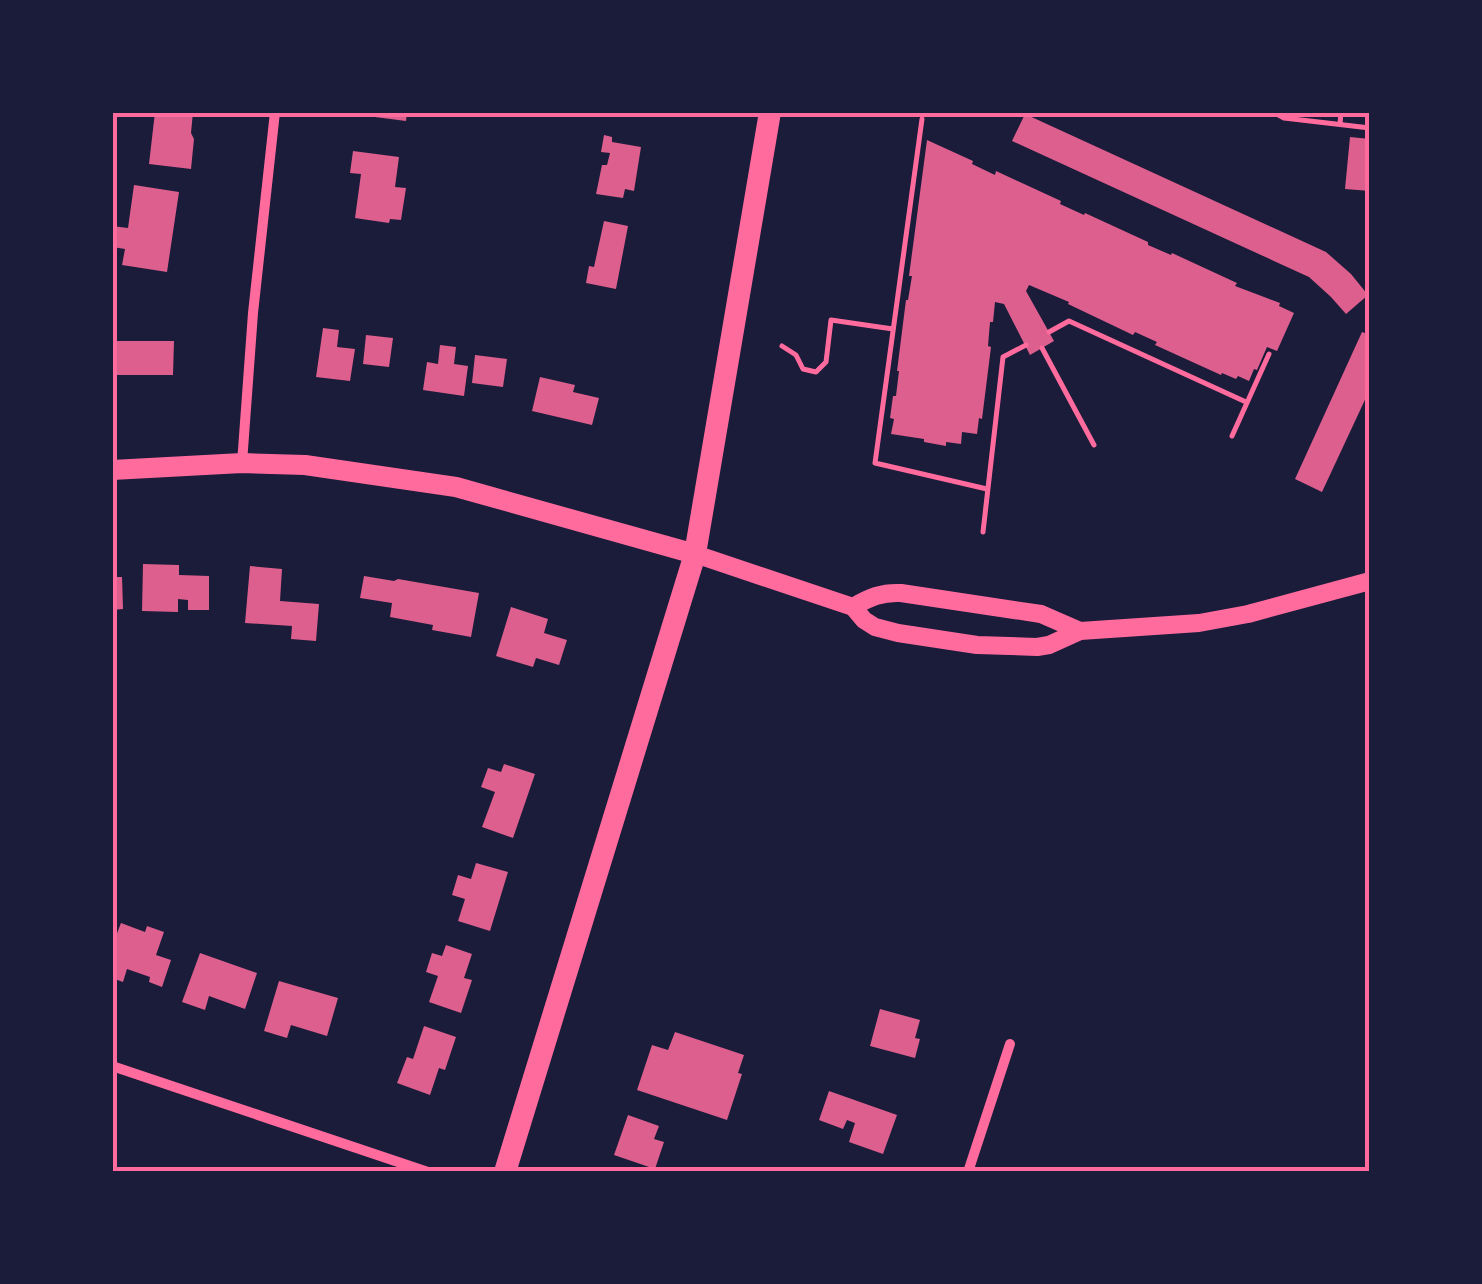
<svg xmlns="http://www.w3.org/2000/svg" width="1482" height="1284" viewBox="0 0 1482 1284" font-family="Roboto,sans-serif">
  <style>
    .building { fill: #dd5f8e }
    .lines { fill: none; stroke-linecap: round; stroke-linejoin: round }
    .path { stroke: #ff6b9d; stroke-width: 5 }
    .minor { stroke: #ff6b9d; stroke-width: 10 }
    .tertiary { stroke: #ff6b9d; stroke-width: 18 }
    .secondary { stroke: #ff6b9d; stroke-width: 20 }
    .trunk { stroke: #ff6b9d; stroke-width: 22 }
    .neatline { fill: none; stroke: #ff6b9d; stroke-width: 4 }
  </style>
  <rect width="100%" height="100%" fill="#1b1b3a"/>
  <g class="building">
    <path d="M155 112H193L191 133 194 139 191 169 149 164Z"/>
    <path d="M359 112H407L406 121 359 115Z"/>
    <path d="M1025 114 1326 252 1351 274 1368 295 1346 314 1331 297 1309 277 1012 141Z"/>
    <path d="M604 135 612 137V142L641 147 634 191 625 189 623 198 596 194 602 165H607L610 153 601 152Z"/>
    <path d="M1350 137 1370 139V191L1345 189Z"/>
    <path d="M927 140 973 161 972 164 995 175 996 171 1061 201 1060 204 1084 215 1085 213 1148 242V245L1171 255 1172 253 1237 283 1235 286 1280 303 1279 306 1294 313 1277 351 1267 347 1257 370 1254 369 1249 381 1238 376 1236 379 1222 373 1221 375 1155 345 1157 342 1135 332 1133 335 1068 304 1069 302 1029 285 1026 291 1054 341 1030 355 1004 304 995 302 993 322H990L988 346 991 347 982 419 979 418 977 434 962 432 961 444 946 442V446L924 442V439L891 434 894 419 890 418 893 396H896L899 371H897L906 300H908L912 276H909Z"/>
    <path d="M353 151 399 157 395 187 406 188 401 220 390 219 389 223 355 218 361 174 350 173Z"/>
    <path d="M134 185 179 192 167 272 122 265 125 249 112 247V226L128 228Z"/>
    <path d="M604 221 628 226 616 289 586 283 589 266 594 267Z"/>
    <path d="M323 328 339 330 337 347 355 349 350 381 316 377Z"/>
    <path d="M1362 332 1370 335V389L1322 492 1295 479Z"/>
    <path d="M366 335 393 338 389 367 363 364Z"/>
    <path d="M112 341H174L173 375H112Z"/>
    <path d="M440 345 456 347 454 364 468 366 464 396 423 390 427 362 438 364Z"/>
    <path d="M475 355 507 359 503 387 472 383Z"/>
    <path d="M540 377 575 385 573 392 599 398 592 425 532 411Z"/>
    <path d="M143 564 179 565V575L209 576V610H188V600L178 599V612L142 611Z"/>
    <path d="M250 566 282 569 280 601 319 604 316 641 291 639 292 626 245 623Z"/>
    <path d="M364 576 394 581 398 579 479 593 471 637 432 630 433 625 390 617 392 603 360 598Z"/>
    <path d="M112 577H122L123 609 112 610Z"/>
    <path d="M511 607 548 619 544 633 567 640 559 665 536 658 533 667 496 656Z"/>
    <path d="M504 764 535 774 513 838 482 827 495 792 481 787 488 768 501 772Z"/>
    <path d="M476 863 508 872 490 931 458 921 465 899 452 895 458 875 471 879Z"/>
    <path d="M121 923 145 932 147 926 164 932 156 955 171 960 162 987 149 982 150 977 127 969 123 982 112 978V946Z"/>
    <path d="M446 945 472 954 464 978 472 980 461 1013 429 1002 438 976 426 972 432 953 442 956Z"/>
    <path d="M200 953 257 973 245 1009 209 996 205 1010 182 1002Z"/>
    <path d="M279 981 338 998 327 1036 291 1025 287 1038 264 1031Z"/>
    <path d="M880 1009 920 1020 915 1038 920 1039 915 1058 870 1046Z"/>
    <path d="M424 1026 456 1037 445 1070 439 1068 430 1095 397 1083 407 1057 413 1059Z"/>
    <path d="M675 1032 744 1055 738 1073 742 1074 727 1120 637 1090 652 1045 668 1050Z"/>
    <path d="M829 1091 897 1115 883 1154 849 1142 855 1123 847 1120 843 1129 819 1120Z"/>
    <path d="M628 1115 659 1126 654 1139 664 1142 655 1169 614 1155Z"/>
  </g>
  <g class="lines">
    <g class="path">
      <path d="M1273 112 1284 118 1370 128"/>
      <path d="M922 119 875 463 987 489"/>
      <path d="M1340 124 1341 112"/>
      <path d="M1049 332 1069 321 1246 402"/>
      <path d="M782 346 796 355 803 369 816 372 826 362 831 320 893 329"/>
      <path d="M1042 348 1094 445"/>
      <path d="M1232 436 1269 354"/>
      <path d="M983 532 1003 357 1026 345"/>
    </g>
    <g class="minor">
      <path d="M242 463 253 313 275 112"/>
      <path d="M112 1066 428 1172"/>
      <path d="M968 1172 1010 1044"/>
    </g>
    <g class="tertiary">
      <path d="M695 554 853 607 864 620 875 627 898 633 977 645 1037 647 1049 645 1080 631 1199 623 1248 614 1370 581"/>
      <path d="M853 607C870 597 882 592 901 593L1041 614 1080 631"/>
    </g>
    <path class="secondary" d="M112 470 242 463 305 465 456 487 695 554"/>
    <path class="trunk" d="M505 1172 695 554 770 112"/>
  </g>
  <rect width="1482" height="1284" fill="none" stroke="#1b1b3a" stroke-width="230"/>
  <rect x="115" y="115" width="1252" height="1054" class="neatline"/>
</svg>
